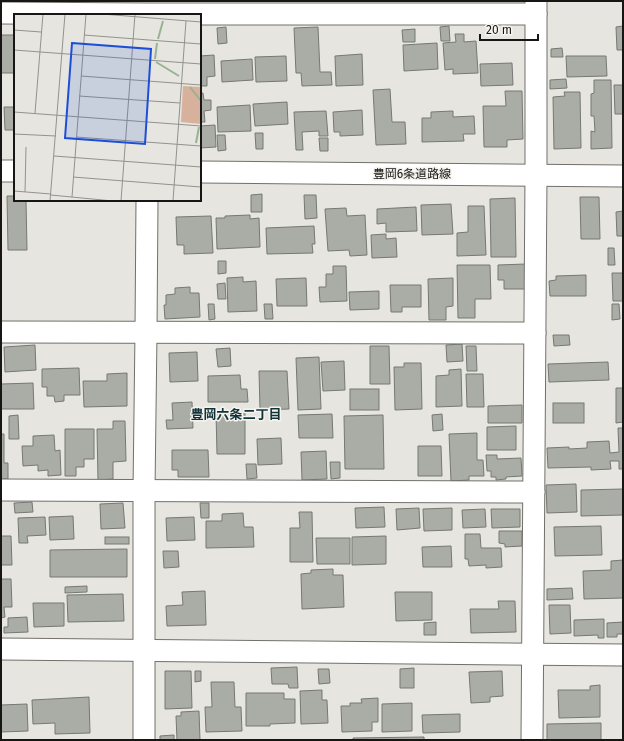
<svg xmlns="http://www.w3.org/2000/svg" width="624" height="741" viewBox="0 0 624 741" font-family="'Fira Sans','Noto Sans JP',sans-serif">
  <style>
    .building { fill: #aaaca6; stroke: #767873 }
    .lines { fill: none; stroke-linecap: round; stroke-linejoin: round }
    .street-casing { stroke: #71706b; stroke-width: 23 }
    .street { stroke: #fff; stroke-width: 21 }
    .labels { text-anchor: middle; stroke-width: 3; stroke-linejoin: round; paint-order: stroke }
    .street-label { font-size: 12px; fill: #171614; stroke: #f4f3ed }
    .neighbourhood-label { font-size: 13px; font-weight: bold; fill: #113239; stroke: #f4f3ed }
    .inset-river { fill: none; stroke: #95b494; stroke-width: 2 }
    .inset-road { fill: none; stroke: #94928e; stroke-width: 1 }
    .view { fill: #1d4ed8; fill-opacity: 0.15; stroke: #1d4ed8; stroke-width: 2 }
    .inset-edge { fill: none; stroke: #171614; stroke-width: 2 }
  </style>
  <rect width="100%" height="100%" fill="#e7e5df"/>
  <g class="building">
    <path d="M449 26 450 41H441L440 27Z"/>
    <path d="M623 26V50H617L616 27Z"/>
    <path d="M226 27 227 43 218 44 217 28Z"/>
    <path d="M318 27 320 72H331L332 85 302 86 301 73H296L294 28Z"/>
    <path d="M415 29V42H403L402 30Z"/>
    <path d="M455 34H464V42L476 41 478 73 453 74V69L445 70 443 43 456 42Z"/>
    <rect x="1" y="35" width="14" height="38"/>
    <path d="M437 43 438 69 404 71 403 45Z"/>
    <path d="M562 48 563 57H551V49Z"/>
    <path d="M362 54 363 85 336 86 335 56Z"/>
    <path d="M214 55 215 76 207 77V86H200V56Z"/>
    <path d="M286 56 287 81 256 82 255 57Z"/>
    <path d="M566 56H606L607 76 567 77Z"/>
    <path d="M252 59 253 80 222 82 221 61Z"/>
    <path d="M512 63 513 85 481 86 480 64Z"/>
    <path d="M566 79 567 88 550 89V80Z"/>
    <path d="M594 80H611L612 148 591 149V131L595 132 594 116H591V94L594 93Z"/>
    <path d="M614 85H623V114H615Z"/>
    <path d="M390 89 392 122H405L406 144 376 145 373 90Z"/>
    <path d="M505 91H522L523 139 507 140V147H484L483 106H506Z"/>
    <path d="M564 92H580L581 148 554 149 553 97 565 96Z"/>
    <path d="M200 93H203L204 100H211V110L204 111 205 122H200Z"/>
    <path d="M287 102 288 124 255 126 253 104Z"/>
    <path d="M250 105 251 131 218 132 217 107Z"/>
    <path d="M4 107H15V130H5Z"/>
    <path d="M362 110 363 135 340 136V132H334L333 112Z"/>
    <path d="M326 111 328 136H319V131L302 132 303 150H296L294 112Z"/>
    <path d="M453 111V117L474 116 475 134H463L464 141 422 142V118H431V112Z"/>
    <path d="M215 125 216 147 200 148V126Z"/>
    <path d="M255 133H263V149H256Z"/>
    <path d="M217 135H225L226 150 218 151Z"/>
    <path d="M319 138H328V151H320Z"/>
    <path d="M262 194V212H251V195Z"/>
    <path d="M304 195H316L317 218 305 219Z"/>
    <path d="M7 196H15V200H26L27 250H8Z"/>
    <path d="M580 197H599L600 239H581Z"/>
    <path d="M515 198 516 257H491L490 199Z"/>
    <path d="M451 204 453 234 422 235 421 205Z"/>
    <path d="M468 206H484L486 255 457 256V233L468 232Z"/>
    <path d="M416 207 417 231 386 232V223L377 224V209Z"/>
    <path d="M346 208 347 216 365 215 367 255 350 256 349 250 328 251 325 209Z"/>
    <path d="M623 211V236H617L616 212Z"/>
    <path d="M250 215V219L259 218 260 247 217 249 216 218H225V216Z"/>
    <path d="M211 216 213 253 184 254V245H177L176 217Z"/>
    <path d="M314 226 315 244H312L313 253 267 254 266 228Z"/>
    <path d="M386 234V239L396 238 397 257 372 258 371 235Z"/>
    <path d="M608 248H614L615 265H608Z"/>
    <path d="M218 261H226V273L218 274Z"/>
    <path d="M526 264V289H504V280H498V265Z"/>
    <path d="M457 265H490L491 299H475V318H458Z"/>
    <path d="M333 266H346L347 301 320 302 319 287H326V274H333Z"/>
    <path d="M612 273H623V301H613Z"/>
    <path d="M586 275V296H550L549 281 556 280V276Z"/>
    <path d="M243 277V282L256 281 257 311 228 312 227 278Z"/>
    <path d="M306 278 307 306H277L276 279Z"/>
    <path d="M453 278V306L446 307V320H429L428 279Z"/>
    <path d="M225 283 226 299H218L217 284Z"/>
    <path d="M390 285H421V307H402V312H391Z"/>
    <path d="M190 287V293H199L200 317 165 319 164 305H166V295L175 294V288Z"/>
    <path d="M379 291V309L350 310 349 292Z"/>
    <path d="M208 304H214L215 319 209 320Z"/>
    <path d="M264 304H272L273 319H265Z"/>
    <path d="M612 304H619L620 319 612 320Z"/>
    <path d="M553 335H569L570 345 554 346Z"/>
    <path d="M462 344 463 361 447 362 446 345Z"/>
    <path d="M35 345 36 370 5 372 4 347Z"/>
    <path d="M370 346H389L390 384H370Z"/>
    <path d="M466 346H476L477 371H467Z"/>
    <path d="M230 348 231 366 218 367 216 349Z"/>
    <path d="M197 352 198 381 170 382 169 353Z"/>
    <path d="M319 357 321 409 298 410 296 358Z"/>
    <path d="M344 361 345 390 323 391 321 362Z"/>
    <path d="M608 362 609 380 549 382 548 364Z"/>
    <path d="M404 363H421L422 409 395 410 394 367H404Z"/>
    <path d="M79 368 80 395H64V401L55 402 54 396H47V387H42V369Z"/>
    <path d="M461 369 462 406 436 407V376L449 375V370Z"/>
    <path d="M259 371H287L289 409 260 410Z"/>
    <path d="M127 373V406L84 407 83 381H107V374Z"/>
    <path d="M466 374H483L484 407H467Z"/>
    <path d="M240 375 241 389H247L248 402H208V376Z"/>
    <path d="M33 383 34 409H1V384Z"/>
    <path d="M616 388H623V422L616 423Z"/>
    <rect x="350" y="389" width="29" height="21"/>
    <path d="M192 402 193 428 167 429 166 420H173L172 403Z"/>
    <rect x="553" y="403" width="31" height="20"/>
    <path d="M522 405V423H488V406Z"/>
    <path d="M216 413H245V454H217Z"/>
    <path d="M332 414 333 438H299L298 415Z"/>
    <path d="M442 414 443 430 433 431 432 415Z"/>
    <path d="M18 415 19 439H9V416Z"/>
    <path d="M383 415 384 469H345L344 416Z"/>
    <path d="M113 421H125L126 461 113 462V479L98 480 97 429H113Z"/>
    <path d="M516 426V450H487V427Z"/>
    <path d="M618 428H623V469H619V461H610L611 469 591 470V467L548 468 547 448 569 447V449L587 448V442L609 441 610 453 619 452Z"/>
    <path d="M65 429H94V459H84V467H76V476H65Z"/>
    <path d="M477 433V460H483L484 476H469V480L451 481 449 434Z"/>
    <path d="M1 434H4V463H8V479H1Z"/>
    <path d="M54 435 55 451 60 450 61 475 48 476V470L38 471V465L23 466 22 446H33V436Z"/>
    <path d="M281 438 282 464 258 465 257 439Z"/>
    <path d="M418 446H441L442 476H418Z"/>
    <path d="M172 450H208L209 477H178V470H172Z"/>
    <path d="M326 451 327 479 302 480 301 452Z"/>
    <path d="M486 455H497V459L521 458 522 476 506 477V479L496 480V477H491V471H487Z"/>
    <path d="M330 462H340V478L331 479Z"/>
    <path d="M246 464H256L257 478 247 479Z"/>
    <path d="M576 484 577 512 547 513 546 485Z"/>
    <path d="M623 489V515L581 516V490Z"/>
    <path d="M32 502 33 512 15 513 14 503Z"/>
    <path d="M123 503 125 528 101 529 100 504Z"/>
    <path d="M200 503H209V518H201Z"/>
    <path d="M384 507 385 527 356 528 355 508Z"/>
    <path d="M419 508 420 528 397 530 396 509Z"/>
    <path d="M452 508V530L424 531 423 509Z"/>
    <path d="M485 509 486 527 463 528 462 510Z"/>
    <path d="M491 509H520V527L492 528Z"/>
    <path d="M299 512H312L313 562H290V528H300Z"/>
    <path d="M243 513 244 527H253L254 547 206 548V521H222V514Z"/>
    <path d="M73 516 74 539 50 540 49 517Z"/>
    <path d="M45 517 46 535 27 536 28 543H19L18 518Z"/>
    <path d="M194 517 195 540 167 541 166 518Z"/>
    <path d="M601 526 602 555 555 556 554 527Z"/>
    <path d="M499 531H522V546L505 547V544L499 543Z"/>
    <path d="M465 534H480L481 548H501L502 567 486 568V565L469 566 468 559H465Z"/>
    <path d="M1 536H11L12 565H1Z"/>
    <path d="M386 536V564L352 565V537Z"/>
    <rect x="105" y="537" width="24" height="7"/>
    <path d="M316 538H350V564H317Z"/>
    <path d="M451 546 452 567H423L422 547Z"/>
    <path d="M127 549V577H50V550Z"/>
    <path d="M163 551H178L179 567 164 568Z"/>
    <path d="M623 560V598L584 599 583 571 611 570V561Z"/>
    <path d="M333 569V575H343L344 607 302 609 301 574 311 573V570Z"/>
    <path d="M1 579H11L12 607H4L5 617 1 618Z"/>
    <path d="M87 586V592L65 593V587Z"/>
    <path d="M572 588 573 599 547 600V589Z"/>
    <path d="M205 591 206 625 167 626 166 606 183 605 182 592Z"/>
    <path d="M395 592H432V620L396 621Z"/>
    <path d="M123 594 124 621 68 622 67 595Z"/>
    <path d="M498 601H515L516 632 471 633 470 609H499Z"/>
    <path d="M33 603H64V626L34 627Z"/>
    <path d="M549 605H570L571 633 550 634Z"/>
    <path d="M27 617 28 632 4 633V627H8V618Z"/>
    <path d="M604 619V638H598V635L574 636V620Z"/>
    <path d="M436 622V635H424V623Z"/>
    <path d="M623 622V634H617V637H607V623Z"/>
    <path d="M297 667 298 688H289L288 684H272L271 668Z"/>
    <path d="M414 668V688H400V669Z"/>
    <path d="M318 669H329L330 683 319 684Z"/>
    <path d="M165 671H191L192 708 165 709Z"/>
    <path d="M195 671H201V681L195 682Z"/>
    <path d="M502 671 503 696 490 697V702L471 703 469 672Z"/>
    <path d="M211 682H234L235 707H241L242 731 206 732 205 707H212Z"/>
    <path d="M600 685V717L559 718 558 690H590V686Z"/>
    <path d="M322 690V700H327L328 723 301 724 300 691Z"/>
    <path d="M246 693H284V699H295V723L270 724V726H246Z"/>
    <path d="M89 697 90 733 55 734V723L33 724 32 700Z"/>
    <path d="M378 698V722H372V731L342 732 341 706H350V703H362L361 699Z"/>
    <path d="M412 703V731L382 732V704Z"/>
    <path d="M27 704 28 731 1 732V705Z"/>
    <path d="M199 711 200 740H177L176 716H181V712Z"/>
    <path d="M460 714V732L423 733 422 715Z"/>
    <path d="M601 723V740H547V724Z"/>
    <path d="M174 735V740H160V736Z"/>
    <path d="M424 737V740H353V738Z"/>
  </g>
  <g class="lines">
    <g class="street-casing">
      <g id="street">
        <path d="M1 13 148 14H536"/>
        <path d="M1 171H15"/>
        <path d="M200 172 623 176"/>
        <path d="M1 332 535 333"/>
        <path d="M1 490 534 492"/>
        <path d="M1 649C208 650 416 654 623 655"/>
        <path d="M144 740V491L146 332 147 200"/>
        <path d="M532 740 536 175V1"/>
      </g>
    </g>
    <use href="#street" class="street"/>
  </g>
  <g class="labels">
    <g class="street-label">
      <text x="412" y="178">豊岡6条道路線</text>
    </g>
    <g class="neighbourhood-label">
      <text x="236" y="419">豊岡六条二丁目</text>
    </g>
  </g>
  <g transform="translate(14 14)">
    <rect width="187" height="187" fill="#e7e5df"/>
    <path d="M169 72 187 73V110L167 108Z" fill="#d7b19c"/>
    <path class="inset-river" d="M144 25 149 7M141 45 143 29M142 48 165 62M176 73 187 87M182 129 185 113"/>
    <path class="inset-road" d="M88 0 187 8M0 16 27 18M70 21 187 30M0 36 187 50M67 62 187 71M65 82 166 89M0 98 187 112M21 99 29 0M0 120 42 122M62 123 187 132M40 142 187 153M59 163 187 173M0 177 37 180M11 178 12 133M37 181 99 187M58 183 72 0M36 187 51 0M107 187 121 0M159 187 172 7"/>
    <path class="view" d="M58 29 137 35 131 130 51 124Z"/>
    <rect width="187" height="187" class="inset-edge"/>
  </g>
  <rect width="624" height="741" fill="none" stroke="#171614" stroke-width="4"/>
  <path d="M480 34v6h58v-6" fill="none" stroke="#171614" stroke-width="2"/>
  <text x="486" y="34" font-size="12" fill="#171614" stroke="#f4f3ed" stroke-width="3" paint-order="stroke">20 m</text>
</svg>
